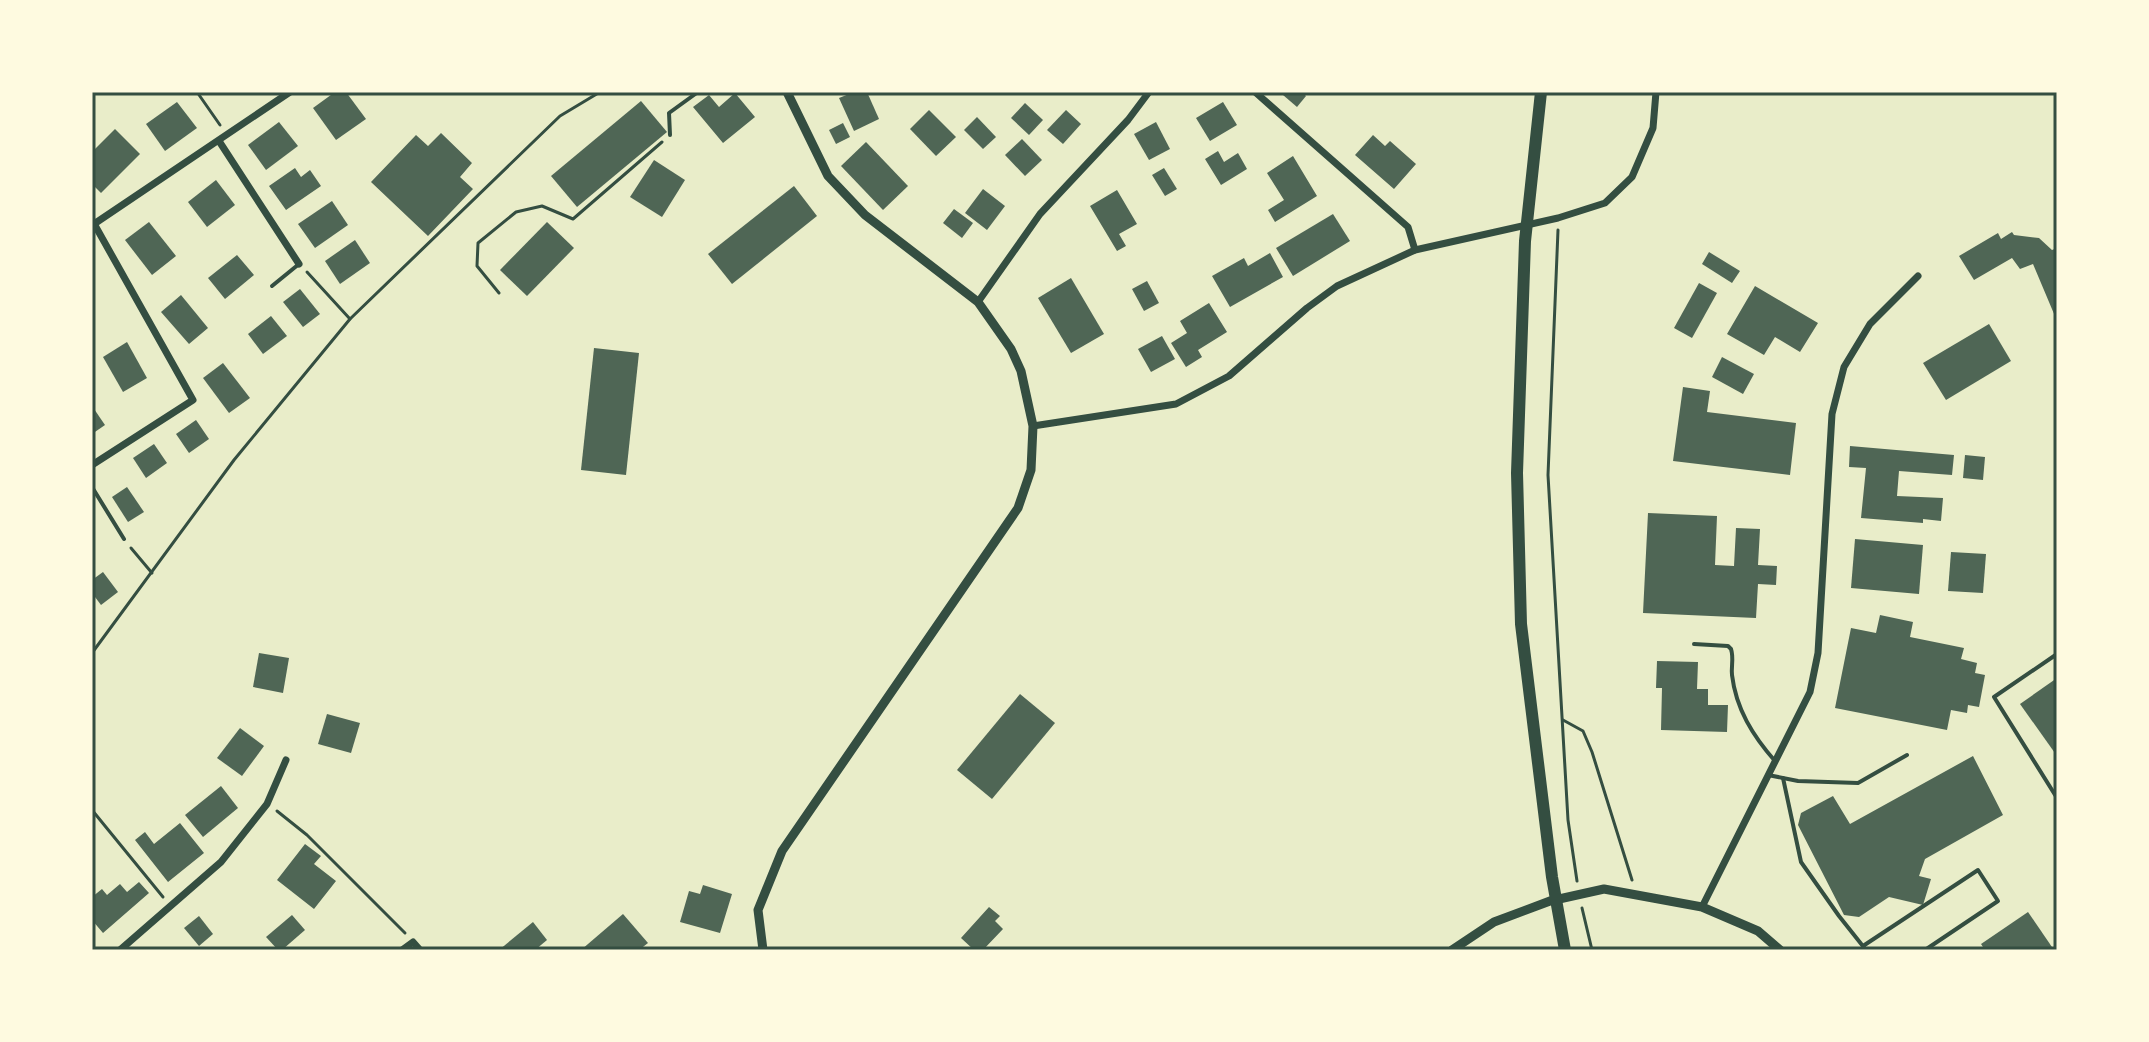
<svg xmlns="http://www.w3.org/2000/svg" width="2149" height="1042" viewBox="0 0 2149 1042" font-family="'IBM Plex Serif',serif">
  <style>
    .building { fill: #4f6655 }
    .lines { fill: none; stroke-linecap: round; stroke-linejoin: round }
    .path { stroke: #344e41; stroke-width: 3 }
    .service { stroke: #344e41; stroke-width: 4 }
    .minor { stroke: #344e41; stroke-width: 7 }
    .tertiary { stroke: #344e41; stroke-width: 9 }
    .primary { stroke: #344e41; stroke-width: 12 }
    .neatline { fill: none; stroke: #344e41; stroke-width: 3 }
  </style>
  <rect width="100%" height="100%" fill="#e9edc9"/>
  <g class="building">
    <path d="M335 92H346L366 119 336 140 313 108Z"/>
    <path d="M854 92H867L879 119 854 131 839 98Z"/>
    <path d="M1286 92H1302L1306 96 1297 107 1283 95Z"/>
    <path d="M735 93 755 117 723 143 693 107 709 95 719 107Z"/>
    <path d="M641 101 667 132 577 207 551 176Z"/>
    <path d="M177 102 197 128 165 151 146 124Z"/>
    <path d="M1223 102 1237 125 1210 141 1196 118Z"/>
    <path d="M1025 103 1043 120 1029 135 1011 118Z"/>
    <path d="M929 110 956 137 936 156 910 129Z"/>
    <path d="M1066 110 1081 124 1063 144 1047 130Z"/>
    <path d="M977 117 996 137 983 149 964 130Z"/>
    <path d="M279 122 298 146 266 170 248 145Z"/>
    <path d="M1156 122 1170 149 1149 160 1134 134Z"/>
    <path d="M843 123 850 137 836 144 829 130Z"/>
    <path d="M115 129 140 154 101 193 92 184V152Z"/>
    <path d="M441 133 472 163 460 177 473 189 428 236 371 182 416 135 428 146Z"/>
    <path d="M1373 135 1385 146 1390 141 1416 164 1394 189 1355 155Z"/>
    <path d="M1022 139 1042 160 1025 176 1005 155Z"/>
    <path d="M866 142 908 186 883 210 841 166Z"/>
    <path d="M1218 151 1224 162 1238 153 1247 169 1221 185 1205 159Z"/>
    <path d="M1293 156 1317 196 1275 222 1268 210 1284 200 1267 173Z"/>
    <path d="M654 160 685 180 662 217 630 197Z"/>
    <path d="M295 168 301 177 310 170 321 186 286 210 269 186Z"/>
    <path d="M1164 168 1177 189 1165 196 1152 175Z"/>
    <path d="M216 180 235 205 207 227 188 202Z"/>
    <path d="M794 186 817 216 732 284 708 254Z"/>
    <path d="M983 189 1005 206 987 230 965 213Z"/>
    <path d="M1117 190 1137 224 1119 234 1126 246 1117 251 1090 206Z"/>
    <path d="M332 201 348 225 315 248 298 224Z"/>
    <path d="M954 209 973 223 962 238 943 223Z"/>
    <path d="M1333 214 1350 241 1293 276 1276 248Z"/>
    <path d="M149 222 176 256 152 275 125 240Z"/>
    <path d="M547 222 574 248 527 296 500 270Z"/>
    <path d="M2012 232 2014 235 2039 238 2052 250 2057 248V321L2033 264 2020 269 2012 258 1974 280 1959 256 1998 233 2001 239Z"/>
    <path d="M355 240 370 263 340 284 325 261Z"/>
    <path d="M1709 252 1740 271 1732 283 1702 264Z"/>
    <path d="M1270 253 1283 277 1230 307 1212 276 1244 258 1248 266Z"/>
    <path d="M237 255 254 275 225 299 208 278Z"/>
    <path d="M1071 278 1104 334 1071 353 1038 298Z"/>
    <path d="M1147 281 1159 303 1144 311 1132 289Z"/>
    <path d="M1699 283 1717 293 1692 338 1674 328Z"/>
    <path d="M1755 286 1818 323 1800 352 1775 337 1764 355 1727 334Z"/>
    <path d="M300 289 320 314 303 327 283 302Z"/>
    <path d="M181 295 208 328 189 344 161 312Z"/>
    <path d="M1209 303 1227 332 1198 350 1202 357 1186 367 1171 343 1187 333 1180 321Z"/>
    <path d="M271 316 287 336 263 354 248 334Z"/>
    <path d="M1989 324 2011 361 1946 400 1923 363Z"/>
    <path d="M1162 336 1175 359 1151 372 1138 349Z"/>
    <path d="M127 342 147 378 123 392 103 357Z"/>
    <path d="M594 348 639 353 626 475 581 470Z"/>
    <path d="M1722 357 1754 374 1743 394 1712 377Z"/>
    <path d="M223 363 250 398 229 413 203 378Z"/>
    <path d="M1683 387 1710 391 1707 412 1796 423 1790 475 1673 461Z"/>
    <path d="M92 406 105 425 92 434Z"/>
    <path d="M196 420 209 439 189 453 176 434Z"/>
    <path d="M154 444 167 463 146 478 133 458Z"/>
    <path d="M1850 446 1954 455 1952 475 1899 471 1897 496 1943 498 1941 521 1923 519V523L1861 518 1866 468 1849 467Z"/>
    <path d="M1965 455 1985 457 1983 480 1963 478Z"/>
    <path d="M127 487 144 512 128 522 112 497Z"/>
    <path d="M1648 513 1717 516 1715 565 1734 566 1736 528 1760 529 1758 565 1777 566 1776 585 1758 584 1756 618 1643 613Z"/>
    <path d="M1855 539 1923 545 1919 594 1851 588Z"/>
    <path d="M1951 552 1986 554 1983 593 1948 591Z"/>
    <path d="M103 572 118 592 101 605 92 593V580Z"/>
    <path d="M1880 615 1913 622 1910 637 1964 648 1961 659 1977 663 1975 673 1985 675 1979 707 1968 705 1967 713 1951 710 1947 730 1835 708 1851 628 1876 633Z"/>
    <path d="M259 653 289 658 283 693 253 687Z"/>
    <path d="M1657 661 1698 662 1697 689H1708V705H1728L1727 732 1661 730 1662 688H1656Z"/>
    <path d="M2057 678V756L2020 704Z"/>
    <path d="M1020 694 1055 723 992 799 957 770Z"/>
    <path d="M327 714 360 723 351 753 318 744Z"/>
    <path d="M240 728 264 746 242 776 217 758Z"/>
    <path d="M1973 756 2003 815 1925 859 1919 876 1931 879 1923 905 1889 897 1859 917 1844 915 1798 825 1801 813 1833 796 1850 824Z"/>
    <path d="M221 786 238 808 203 837 185 815Z"/>
    <path d="M180 823 204 853 168 882 135 840 145 832 154 844Z"/>
    <path d="M305 844 321 856 314 864 336 881 314 909 277 880Z"/>
    <path d="M139 882 149 893 103 933 92 920V897L102 889 107 895 120 884 127 892Z"/>
    <path d="M703 885 732 894 720 933 680 922 689 891 700 894Z"/>
    <path d="M989 907 1000 916 995 921 1003 929 983 950H974L961 938Z"/>
    <path d="M2028 912 2054 950H1985L1981 944Z"/>
    <path d="M623 914 648 943 639 950H581Z"/>
    <path d="M292 915 305 930 282 950H278L266 937Z"/>
    <path d="M199 916 213 934 199 946 184 928Z"/>
    <path d="M533 922 547 940 535 950H499Z"/>
  </g>
  <g class="lines">
    <g class="path">
      <path d="M197 92 220 125"/>
      <path d="M1558 230 1548 475 1568 820 1577 881"/>
      <path d="M307 272 350 319"/>
      <path d="M499 293 477 266 478 243 516 212 542 206 573 219 662 142"/>
      <path d="M131 548 152 573"/>
      <path d="M92 653 234 460 350 319 560 116 600 92"/>
      <path d="M1563 720 1583 731 1592 752 1632 880"/>
      <path d="M92 810 163 897"/>
      <path d="M277 811 307 835 405 933"/>
      <path d="M1582 908 1592 950"/>
    </g>
    <g class="service">
      <path d="M670 135 669 113 698 92"/>
      <path d="M272 286 299 264"/>
      <path d="M92 487 124 539"/>
      <path d="M1694 644 1728 646 1731 649C1734 658 1731 666 1732 675 1736 709 1753 736 1775 761"/>
      <path d="M2057 654 1994 697 2057 798"/>
      <path d="M1768 775 1798 781 1858 783 1907 755"/>
      <path d="M1783 778 1801 862 1839 916 1866 950"/>
      <path d="M1863 946 1978 870 1998 901 1925 950"/>
    </g>
    <g class="minor">
      <path d="M1255 92 1408 227 1415 250"/>
      <path d="M219 141 299 264"/>
      <path d="M92 220 193 400 92 465"/>
      <path d="M94 224 290 92"/>
      <path d="M978 302 1040 214 1128 120 1149 92"/>
      <path d="M1033 426 1176 404 1229 376 1307 308 1337 286 1415 250 1558 218 1605 203 1632 177 1653 128 1656 92"/>
      <path d="M1702 907 1810 692 1818 653 1832 414 1844 367 1870 324 1918 276"/>
      <path d="M120 950 221 862 267 804 286 760"/>
      <path d="M402 950 413 942 420 950"/>
    </g>
    <g class="tertiary">
      <path d="M763 950 758 910 782 851 1018 508 1031 470 1033 426 1021 371 1011 349 978 302 865 215 828 176 787 92"/>
      <path d="M1452 950 1494 922 1550 901 1604 889 1702 907 1758 931 1780 950"/>
    </g>
    <path class="primary" d="M1541 92 1525 241 1517 473 1521 624 1552 877 1565 950"/>
  </g>
  <rect width="2149" height="1042" fill="none" stroke="#fefae0" stroke-width="188"/>
  <rect x="94" y="94" width="1961" height="854" class="neatline"/>
</svg>
